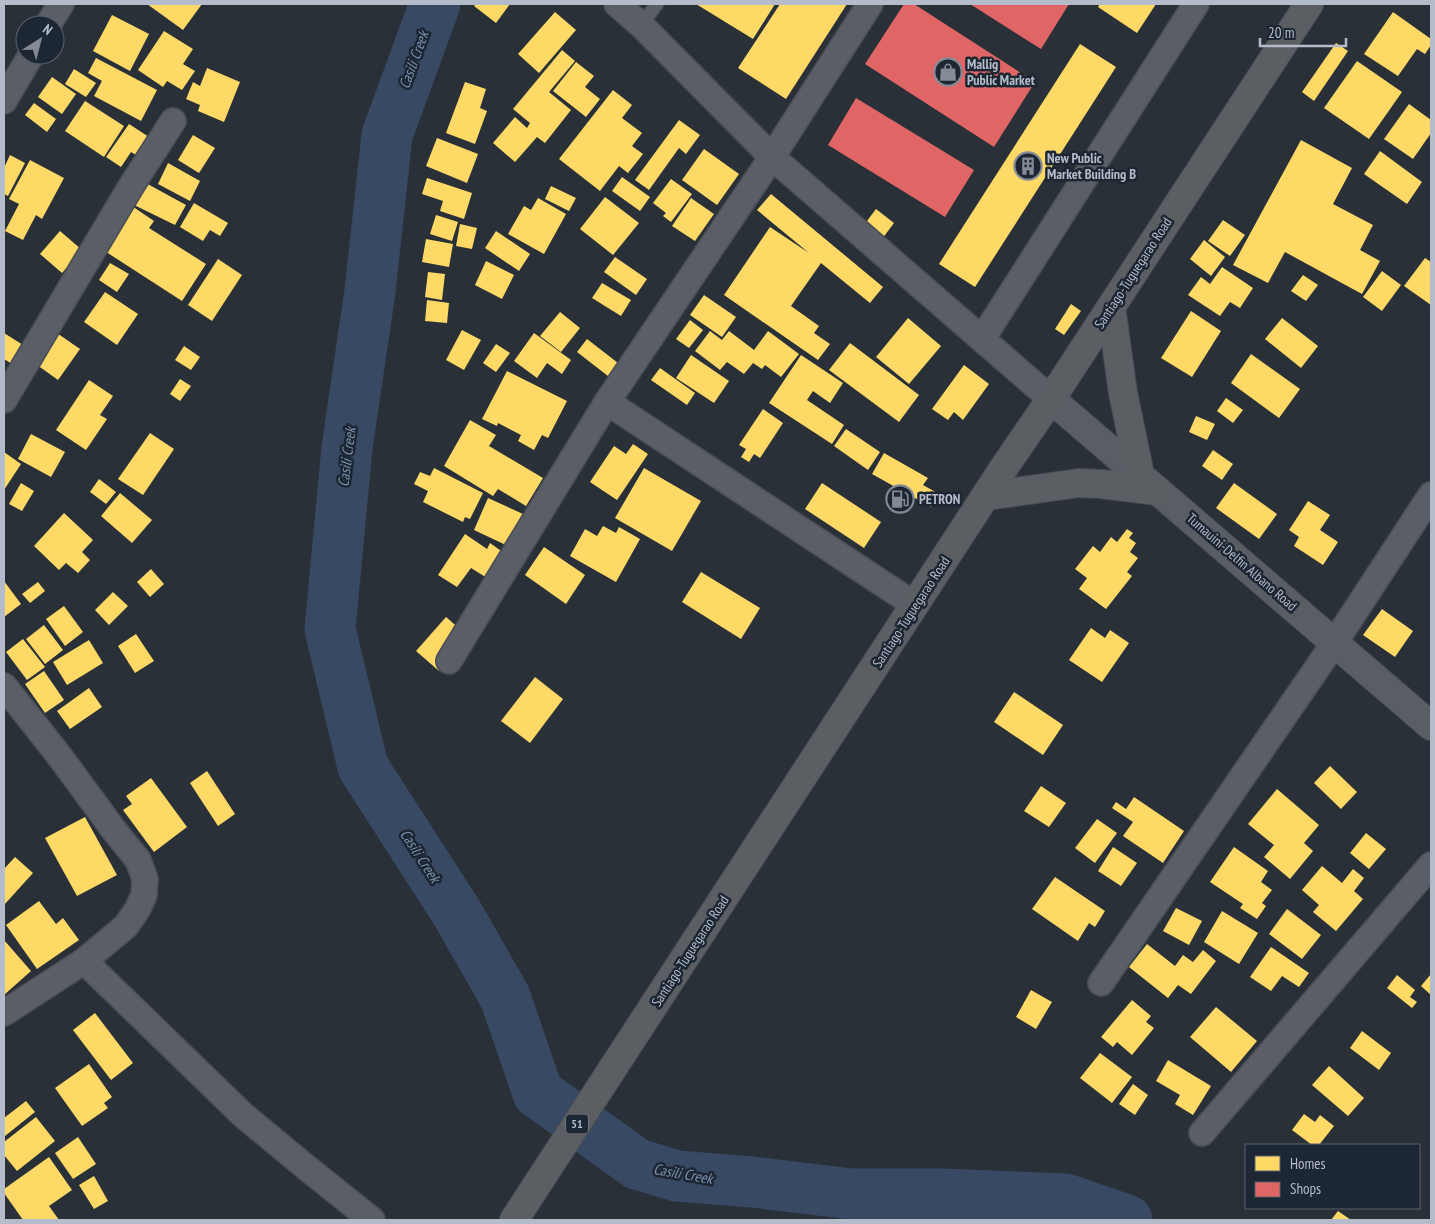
<svg xmlns="http://www.w3.org/2000/svg" width="1435" height="1224" viewBox="0 0 1435 1224" font-family="'PT Sans Narrow',sans-serif">
  <style>
    .homes { fill: #ffd966 }
    .shops { fill: #e06666 }
    .lines { fill: none; stroke-linecap: round; stroke-linejoin: round }
    .river { stroke: #384963; stroke-width: 51 }
    .service-casing { stroke: #484c53; stroke-width: 15 }
    .minor-casing { stroke: #484c53; stroke-width: 28 }
    .secondary-casing { stroke: #484c53; stroke-width: 30 }
    .trunk-casing { stroke: #474c53; stroke-width: 30 }
    .service { stroke: #5a5e66; stroke-width: 12 }
    .minor { stroke: #5a5e66; stroke-width: 25 }
    .secondary { stroke: #595d64; stroke-width: 28 }
    .trunk { stroke: #5b5f64; stroke-width: 28 }
    .labels { text-anchor: middle; stroke-width: 5; stroke-linejoin: round; paint-order: stroke }
    .shield { fill: #1d2633; stroke: #878f9c; stroke-width: 1 }
    .shield-label { font-size: 12px; font-weight: bold; fill: #b4bcc9 }
    .poi-label { font-size: 14px; font-weight: bold; fill: #b4bcc9; stroke: #1d2633; text-anchor: start }
    .street-label { font-size: 14px; fill: #b4bcc9; stroke: #1d2633 }
    .water-label { font-size: 15px; font-style: italic; fill: #7c92b1; stroke: #1d2633 }
  </style>
  <rect width="100%" height="100%" fill="#2a3038"/>
  <g class="homes">
    <path d="M147 4H202L183 30Z"/>
    <path d="M476 4H510L496 23 474 6Z"/>
    <path d="M696 4H775L753 39Z"/>
    <path d="M780 4H847L786 99 738 68Z"/>
    <path d="M1100 4H1156L1137 33 1098 7Z"/>
    <path d="M555 12 576 30 539 73 518 54Z"/>
    <path d="M1393 12 1431 39V45L1425 54 1417 49 1398 76 1364 54Z"/>
    <path d="M112 15 149 34 130 71 93 51Z"/>
    <path d="M164 31 193 49 183 64 195 71 182 90 167 81 163 87 138 70Z"/>
    <path d="M1336 43 1348 51 1314 101 1302 92Z"/>
    <path d="M1080 44 1116 67 975 287 939 264Z"/>
    <path d="M562 50 575 61 549 92 571 110 545 143 537 137 515 162 493 143 515 117 527 128 530 123 513 109Z"/>
    <path d="M96 58 157 90 141 121 94 96 102 81 88 73Z"/>
    <path d="M1357 61 1402 92 1369 139 1324 108Z"/>
    <path d="M576 62 594 76 585 87 600 99 586 117 553 91Z"/>
    <path d="M207 68 240 82 224 122 198 111 200 105 186 99 193 82 200 86Z"/>
    <path d="M74 69 96 83 86 97 65 84Z"/>
    <path d="M52 77 76 94 62 114 38 97Z"/>
    <path d="M465 82 486 89 480 108 487 111 475 144 446 133Z"/>
    <path d="M613 90 632 105 622 118 642 133 632 146 643 154 628 173 619 166 600 191 559 159Z"/>
    <path d="M85 101 124 126 104 157 65 131Z"/>
    <path d="M34 103 56 119 47 132 25 115Z"/>
    <path d="M1409 104 1431 120V133L1413 159 1384 139Z"/>
    <path d="M679 120 700 135 686 154 679 148 649 190 635 180Z"/>
    <path d="M129 124 149 137 136 155 131 152 121 167 106 157Z"/>
    <path d="M193 135 215 148 199 173 178 160Z"/>
    <path d="M437 138 478 154 467 183 426 166Z"/>
    <path d="M1301 140 1352 168 1333 204 1373 225 1360 250 1380 261 1362 294 1285 252 1268 283 1233 265Z"/>
    <path d="M704 149 739 174 717 205 682 180Z"/>
    <path d="M1380 151 1422 182 1407 204 1364 174Z"/>
    <path d="M10 155 25 163 8 196 4 194V168Z"/>
    <path d="M30 160 64 178 42 219 36 215 23 240 5 231 19 204 9 199Z"/>
    <path d="M168 163 200 181 190 201 158 184Z"/>
    <path d="M622 177 650 197 640 211 612 191Z"/>
    <path d="M427 178 472 193 464 219 440 211 443 201 422 194Z"/>
    <path d="M671 179 692 194 671 222 663 216 666 213 653 203Z"/>
    <path d="M144 182 186 205 175 225 132 204Z"/>
    <path d="M551 186 576 198 569 211 545 199Z"/>
    <path d="M771 194 883 287 870 303 821 263 791 306 819 326 814 333 830 344 818 360 724 295 770 227 809 253 757 210Z"/>
    <path d="M605 197 639 223 613 255 580 229Z"/>
    <path d="M538 198 566 214 544 254 508 234 524 206 531 210Z"/>
    <path d="M691 198 714 214 695 241 672 226Z"/>
    <path d="M194 203 228 223 220 236 210 230 203 241 180 227Z"/>
    <path d="M129 204 154 221 149 228 206 264 182 301 100 248Z"/>
    <path d="M876 209 894 223 882 239 864 225Z"/>
    <path d="M436 215 458 222 452 241 430 234Z"/>
    <path d="M1223 220 1245 235 1230 256 1208 241Z"/>
    <path d="M460 224 477 228 472 249 456 246Z"/>
    <path d="M60 231 82 250 62 273 40 254Z"/>
    <path d="M496 231 530 254 519 271 485 248Z"/>
    <path d="M426 239 453 244 449 267 422 262Z"/>
    <path d="M1204 240 1225 257 1211 276 1190 259Z"/>
    <path d="M615 257 647 279 636 295 604 272Z"/>
    <path d="M1425 258 1431 262V305L1404 286Z"/>
    <path d="M218 259 242 275 212 321 188 305Z"/>
    <path d="M486 261 514 275 502 299 475 285Z"/>
    <path d="M110 263 129 274 117 292 99 280Z"/>
    <path d="M1222 267 1253 288 1240 308 1230 302 1220 316 1188 295 1201 277 1210 284Z"/>
    <path d="M1382 271 1401 285 1382 311 1363 297Z"/>
    <path d="M428 272 445 274 442 300 425 297Z"/>
    <path d="M1303 275 1318 285 1306 301 1291 291Z"/>
    <path d="M602 283 631 300 621 316 592 298Z"/>
    <path d="M105 292 138 314 117 345 84 322Z"/>
    <path d="M704 295 736 317 722 337 690 315Z"/>
    <path d="M427 300 449 303 447 323 425 321Z"/>
    <path d="M1071 304 1081 311 1064 335 1055 329Z"/>
    <path d="M1191 311 1221 331 1192 377 1161 358Z"/>
    <path d="M560 312 580 328 561 352 540 336Z"/>
    <path d="M908 318 941 346 909 384 876 357Z"/>
    <path d="M1282 318 1318 346 1301 368 1265 339Z"/>
    <path d="M690 320 703 330 689 348 676 339Z"/>
    <path d="M462 330 481 340 464 370 446 360Z"/>
    <path d="M54 331 80 349 58 380 33 362Z"/>
    <path d="M710 331 722 340 729 331 754 350 768 331 799 354 781 377 765 365 762 369 753 363 744 374 727 362 720 370 695 351Z"/>
    <path d="M4 333 23 345 12 364 4 359Z"/>
    <path d="M534 333 571 360 562 374 547 363 537 378 514 361Z"/>
    <path d="M587 339 618 363 608 376 577 352Z"/>
    <path d="M850 343 919 395 899 422 829 370Z"/>
    <path d="M496 344 510 353 496 372 483 363Z"/>
    <path d="M184 346 200 357 191 370 175 360Z"/>
    <path d="M1251 354 1300 389 1279 418 1231 383Z"/>
    <path d="M691 355 729 381 714 403 676 378Z"/>
    <path d="M801 355 843 383 830 403 813 391 807 400 844 425 832 444 769 403Z"/>
    <path d="M964 365 989 384 963 420 954 412 948 420 932 409Z"/>
    <path d="M660 368 695 393 687 405 651 380Z"/>
    <path d="M507 371 567 401 548 438 542 435 534 450 518 441 521 435 498 423 497 426 482 419Z"/>
    <path d="M180 379 191 386 180 401 170 394Z"/>
    <path d="M89 380 113 396 100 415 107 419 86 450 56 430Z"/>
    <path d="M1226 398 1243 410 1233 423 1217 411Z"/>
    <path d="M763 409 783 423 760 458 754 454 749 462 741 457 746 449 739 445Z"/>
    <path d="M1196 416 1215 424 1207 440 1189 432Z"/>
    <path d="M470 420 496 435 489 446 543 478 526 506 498 489 493 496 444 466Z"/>
    <path d="M846 429 880 452 868 470 834 446Z"/>
    <path d="M150 433 174 449 143 495 118 479Z"/>
    <path d="M31 434 65 452 51 477 18 459Z"/>
    <path d="M633 444 648 454 617 500 590 482 614 446 626 454Z"/>
    <path d="M1213 450 1233 464 1222 480 1202 466Z"/>
    <path d="M4 452 21 464 4 490Z"/>
    <path d="M884 453 928 478 923 485 939 494 931 507 872 474Z"/>
    <path d="M434 468 483 493 470 519 465 517 463 522 423 502 428 491 414 484 420 472 430 476Z"/>
    <path d="M644 468 701 501 672 551 615 518Z"/>
    <path d="M99 479 116 492 106 504 90 492Z"/>
    <path d="M21 483 34 491 22 511 9 504Z"/>
    <path d="M822 483 881 522 864 548 805 509Z"/>
    <path d="M1234 483 1277 514 1259 539 1216 508Z"/>
    <path d="M120 493 152 520 132 543 101 516Z"/>
    <path d="M488 498 523 514 508 546 474 530Z"/>
    <path d="M1308 501 1330 515 1320 530 1338 542 1323 565 1294 546 1299 537 1289 530Z"/>
    <path d="M64 513 93 540 82 552 90 560 78 573 66 563 59 570 34 546Z"/>
    <path d="M603 526 616 533 619 527 640 539 616 582 570 556 585 529 597 536Z"/>
    <path d="M1127 529 1133 533 1129 538 1136 543 1130 552 1138 558 1127 572 1132 576 1106 609 1079 589 1087 578 1075 569 1093 546 1100 552 1111 537 1117 542Z"/>
    <path d="M465 534 487 549 490 543 504 553 487 578 471 568 457 587 438 575Z"/>
    <path d="M544 547 585 575 566 604 525 575Z"/>
    <path d="M151 569 164 584 150 597 137 582Z"/>
    <path d="M701 572 760 608 741 639 682 602Z"/>
    <path d="M4 581 21 604 4 617Z"/>
    <path d="M38 582 45 591 30 603 22 594Z"/>
    <path d="M113 592 128 606 109 625 95 610Z"/>
    <path d="M64 606 83 632 65 646 46 619Z"/>
    <path d="M1382 609 1413 631 1395 657 1363 635Z"/>
    <path d="M446 617 469 637 439 671 416 651Z"/>
    <path d="M44 625 63 650 45 664 26 639Z"/>
    <path d="M1091 628 1105 638 1110 630 1129 643 1102 682 1069 660Z"/>
    <path d="M136 634 154 661 135 673 118 646Z"/>
    <path d="M23 639 45 667 27 680 6 652Z"/>
    <path d="M89 640 103 663 67 685 53 662Z"/>
    <path d="M44 671 64 700 45 713 25 684Z"/>
    <path d="M535 677 563 699 530 743 501 721Z"/>
    <path d="M89 688 102 707 70 729 57 711Z"/>
    <path d="M1014 692 1063 725 1043 755 994 722Z"/>
    <path d="M1330 766 1357 792 1341 809 1314 783Z"/>
    <path d="M207 771 235 814 218 826 190 783Z"/>
    <path d="M151 778 187 827 154 852 123 810 132 804 126 796Z"/>
    <path d="M1041 786 1066 803 1049 827 1024 811Z"/>
    <path d="M1277 789 1319 825 1304 843 1313 851 1290 879 1264 857 1274 845 1248 824Z"/>
    <path d="M1134 797 1184 831 1163 863 1123 836 1133 822 1112 808 1116 802 1126 809Z"/>
    <path d="M85 817 117 875 77 896 45 838Z"/>
    <path d="M1097 819 1117 833 1095 863 1075 848Z"/>
    <path d="M1366 833 1386 849 1369 869 1350 853Z"/>
    <path d="M1113 847 1137 863 1121 886 1098 871Z"/>
    <path d="M1234 847 1268 871 1261 882 1272 890 1262 903 1266 906 1257 919 1240 908 1243 904 1210 882Z"/>
    <path d="M15 857 33 873 4 905V869Z"/>
    <path d="M1322 866 1342 883 1353 869 1364 878 1354 891 1363 899 1336 931 1313 912 1319 905 1302 890Z"/>
    <path d="M1055 877 1105 911 1095 927 1089 923 1078 941 1032 909Z"/>
    <path d="M39 901 56 924 63 918 79 940 37 969 6 925Z"/>
    <path d="M1176 908 1202 921 1189 945 1163 931Z"/>
    <path d="M1287 909 1321 935 1302 959 1269 934Z"/>
    <path d="M1222 911 1258 933 1239 964 1204 942Z"/>
    <path d="M4 940 31 971 4 995Z"/>
    <path d="M1147 944 1175 966 1183 955 1193 962 1203 950 1216 961 1191 994 1178 985 1168 998 1129 967Z"/>
    <path d="M1271 947 1309 973 1299 987 1282 976 1271 991 1250 977Z"/>
    <path d="M1431 974V995L1421 986Z"/>
    <path d="M1397 975 1415 990 1410 997 1417 1002 1412 1008 1387 988Z"/>
    <path d="M1031 990 1052 1002 1036 1029 1016 1017Z"/>
    <path d="M1132 1000 1151 1016 1146 1022 1154 1028 1132 1055 1117 1042 1113 1047 1101 1037Z"/>
    <path d="M1216 1007 1257 1041 1231 1072 1190 1037Z"/>
    <path d="M95 1013 133 1063 111 1080 73 1030Z"/>
    <path d="M1362 1031 1391 1053 1379 1070 1350 1048Z"/>
    <path d="M1100 1053 1132 1077 1112 1103 1080 1078Z"/>
    <path d="M1168 1060 1211 1086 1193 1115 1175 1104 1180 1095 1156 1081Z"/>
    <path d="M89 1064 112 1097 104 1103 108 1108 82 1126 55 1088Z"/>
    <path d="M1329 1066 1364 1098 1348 1116 1312 1085Z"/>
    <path d="M1133 1084 1148 1095 1135 1115 1119 1104Z"/>
    <path d="M26 1101 35 1112 5 1136 4 1134V1118Z"/>
    <path d="M1304 1114 1315 1122 1320 1115 1334 1126 1319 1145H1312L1292 1130Z"/>
    <path d="M36 1117 55 1141 17 1171 4 1155V1142Z"/>
    <path d="M78 1137 96 1164 73 1179 55 1153Z"/>
    <path d="M49 1157 72 1190 49 1206 59 1220H23L4 1193V1189Z"/>
    <path d="M94 1176 108 1201 94 1209 79 1185Z"/>
    <path d="M1338 1211 1351 1220H1331Z"/>
  </g>
  <g class="shops">
    <path d="M904 4H914L1035 82 994 147 865 64Z"/>
    <path d="M970 4H1069L1041 49Z"/>
    <path d="M856 98 974 170 945 217 828 145Z"/>
  </g>
  <g class="lines">
    <path class="river" d="M435 4 387 135 370 291 347 448 330 629 363 767 457 913 505 997 538 1093 637 1164 677 1176 752 1182 852 1194H942L1066 1199 1127 1220"/>
    <g class="service-casing">
      <path id="service" d="M641 25 657 4"/>
    </g>
    <g class="minor-casing">
      <g id="minor">
        <path d="M617 4 641 25 772 157 1051 399"/>
        <path d="M48 25 61 4"/>
        <path d="M4 101 31 55"/>
        <path d="M982 339 1196 4"/>
        <path d="M4 400 130 188 173 121"/>
        <path d="M607 402 915 605"/>
        <path d="M449 661 607 402 772 157 870 4"/>
        <path d="M4 686 61 758 113 829 138 860 145 879 144 895 137 910 126 926 84 961 4 1013"/>
        <path d="M84 961 243 1115 307 1168 372 1220"/>
        <path d="M1101 983 1335 642 1431 495"/>
        <path d="M1202 1133 1431 865"/>
      </g>
    </g>
    <g class="secondary-casing">
      <path id="secondary" d="M1051 399 1431 726"/>
    </g>
    <g class="trunk-casing">
      <g id="trunk">
        <path d="M1111 307 1123 393 1140 475"/>
        <path d="M986 496 1079 483 1101 484 1158 491"/>
        <path d="M514 1220 1003 469 1051 399 1309 4"/>
      </g>
    </g>
    <use href="#service" class="service"/>
    <use href="#minor" class="minor"/>
    <use href="#secondary" class="secondary"/>
    <use href="#trunk" class="trunk"/>
  </g>
  <defs>
    <g id="shop-ring" transform="scale(1.4375)"><circle r="9.5" fill="#1d2633" stroke="#848b96" stroke-width="1.5"/><path d="M-5-2.5h2.3a2.7 3.5 0 0 1 5.4 0H5L5.5 6h-11ZM-1.5-2.5h3a1.5 2.3 0 0 0-3 0Z" fill="#848b96"/></g>
    <g id="building-ring" transform="scale(1.4375)"><circle r="9.5" fill="#1d2633" stroke="#848b96" stroke-width="1.5"/><path d="M-4-6H4V6H1V3H-1V6H-4ZM-2.5-4.3h1.7v1.8h-1.7ZM.8-4.3h1.7v1.8H.8ZM-2.5-1h1.7V.8h-1.7ZM.8-1h1.7V.8H.8Z" fill="#848b96"/></g>
    <g id="fuel-ring" transform="scale(1.4375)"><circle r="9.5" fill="#1d2633" stroke="#848b96" stroke-width="1.5"/><path d="M-5.5-6h7V0h2V4h1.3V-2.5L3-4.5l.8-.8L6-3V5H2.5V1h-1V6h-7ZM-4.2-4.7v3.2H.2V-4.7Z" fill="#848b96"/></g>
  </defs>
  <g fill-rule="evenodd">
    <use href="#shop-ring" x="948" y="72"/>
    <use href="#building-ring" x="1028" y="166"/>
    <use href="#fuel-ring" x="900" y="499"/>
  </g>
  <g class="labels">
    <rect class="shield" x="566" y="1114.5" width="22" height="19" rx="4"/>
    <g class="shield-label">
      <text x="577" y="1128">51</text>
    </g>
    <g class="poi-label">
      <text x="967" y="69">Mallig<tspan x="967" dy="16">Public Market</tspan></text>
      <text x="1047" y="163">New Public<tspan x="1047" dy="16">Market Building B</tspan></text>
      <text x="919" y="504">PETRON</text>
    </g>
    <g class="street-label">
      <text transform="translate(1133 273) rotate(-57)" y="5">Santiago-Tuguegarao Road</text>
      <text transform="translate(1242 562) rotate(41)" y="5">Tumauini-Delfin Albano Road</text>
      <text transform="translate(911 612) rotate(-57)" y="5">Santiago-Tuguegarao Road</text>
      <text transform="translate(690 951) rotate(-57)" y="5">Santiago-Tuguegarao Road</text>
    </g>
    <g class="water-label">
      <text transform="translate(414 60) rotate(-70)" y="5">Casili Creek</text>
      <text transform="translate(347 457) rotate(-83)" y="5">Casili Creek</text>
      <text transform="translate(420 856) rotate(57)" y="5">Casili Creek</text>
      <text transform="translate(683 1174) rotate(10)" y="5">Casili Creek</text>
    </g>
  </g>
  <rect width="1435" height="1224" fill="none" stroke="#b4bcc9" stroke-width="10"/>
  <rect x="1245" y="1144" width="175" height="65" fill="#1d2633" stroke="#59626f"/>
  <rect x="1255" y="1156" width="25" height="15" fill="#ffd966" stroke="#59626f"/>
  <text x="1290" y="1169" font-size="15" fill="#b4bcc9">Homes</text>
  <rect x="1255" y="1182" width="25" height="15" fill="#e06666" stroke="#59626f"/>
  <text x="1290" y="1194" font-size="15" fill="#b4bcc9">Shops</text>
  <g transform="translate(40 40) rotate(36)"><circle r="24" fill="#1d2633" stroke="#59626f"/>
  <path d="M0-4L9 19L0 12L-9 19Z" fill="#848b96"/>
  <text y="-8" font-size="14" font-weight="bold" text-anchor="middle" fill="#b4bcc9">N</text>
  </g>
  <path d="M1260 38v8h86v-8" fill="none" stroke="#b4bcc9" stroke-width="2.5"/>
  <text x="1268" y="38" font-size="15" fill="#b4bcc9" stroke="#1d2633" stroke-width="4" paint-order="stroke">20 m</text>
</svg>
